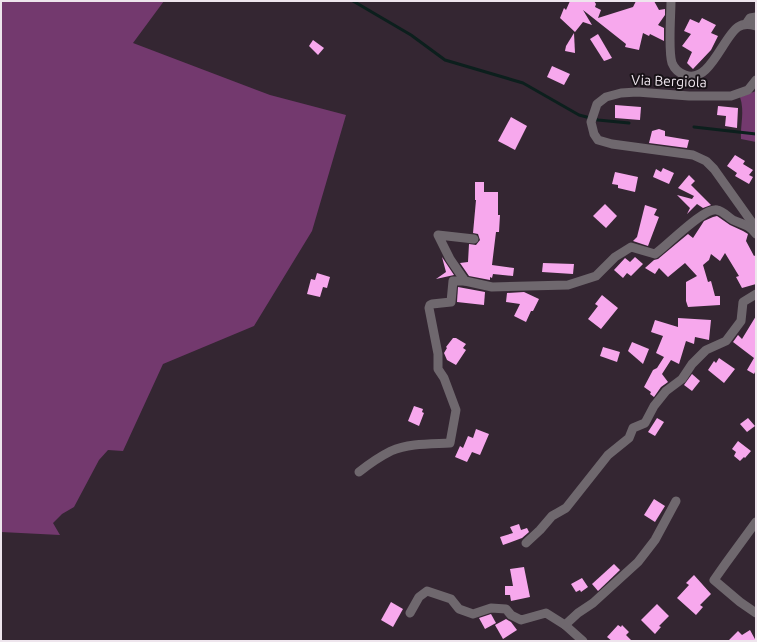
<svg xmlns="http://www.w3.org/2000/svg" width="757" height="642" viewBox="0 0 757 642" font-family="Ubuntu,sans-serif">
  <style>
    .green { fill: #73396e }
    .lines { fill: none; stroke-linecap: round; stroke-linejoin: round }
    .stream { stroke: #0c1f1d; stroke-width: 3 }
    .building { fill: #f7a8ed }
    .street { stroke: #6f686e; stroke-width: 9 }
    .labels { text-anchor: middle; stroke-width: 4; stroke-linejoin: round; paint-order: stroke }
    .street-label { font-size: 14px; fill: #eee5ed; stroke: #181217 }
  </style>
  <rect width="100%" height="100%" fill="#342632"/>
  <g class="green">
    <path d="M1 1H164L133 43 270 95 346 115 312 231 254 326 163 364 123 451 108 450 99 460 74 507 62 514 53 523 60 535 1 532Z"/>
    <path d="M756 91V142L741 139C740 125 745 112 740 97Z"/>
  </g>
  <g class="lines">
    <g class="stream">
      <path d="M353 1 411 35 445 60 523 83 579 115 598 120 629 123"/>
      <path d="M694 127 756 134"/>
    </g>
  </g>
  <g class="building">
    <path d="M570 1H594L596 4 595 7 601 10 598 18 633 7 636 1H654L659 10 665 9V15L658 25 664 28V41L650 34 649 36 643 33 639 50 625 47 626 44 583 10 592 25 583 22 575 32 560 18 564 8 566 10Z"/>
    <path d="M702 18 716 25 711 33 718 36 711 50 693 69 687 63 692 52 682 46 691 34 684 31 690 19 699 23Z"/>
    <path d="M574 33 575 53 565 51 566 46Z"/>
    <path d="M598 34 612 58 607 60 604 61 590 39Z"/>
    <path d="M313 40 324 48 318 55 309 46Z"/>
    <path d="M552 66 570 74 564 85 547 77Z"/>
    <path d="M615 105 641 107 640 120 615 118Z"/>
    <path d="M718 106 738 108 737 128 725 126 726 116 717 115Z"/>
    <path d="M511 117 527 126 515 150 498 141Z"/>
    <path d="M659 129 665 131V136L689 140 687 148 649 143 652 131Z"/>
    <path d="M735 155 745 161 743 164 753 170 749 175 753 177 749 184 735 176 737 173 727 166Z"/>
    <path d="M663 168 674 173 669 184 653 177 656 169 661 172Z"/>
    <path d="M615 172 638 177 635 192 618 188V185L612 184Z"/>
    <path d="M689 175 695 181 691 185 711 205 703 208 697 204 687 214 690 208 677 195 692 199 694 196 678 188Z"/>
    <path d="M475 182H484V192H498V215H500L499 232H496L492 265 514 268 513 276 493 274 492 278 490 277V280L469 276 460 263 468 262 469 244 476 245 480 240 478 234 473 233 476 200H475Z"/>
    <path d="M605 204 617 216 606 228 593 216Z"/>
    <path d="M645 205 657 209 654 215 659 217 648 246 633 241 637 237Z"/>
    <path d="M717 216 730 225 743 231 748 234 746 241 754 256 756 255V284L742 288 736 277 739 276 725 253 720 261 711 254 709 260 703 265 708 282 711 281 715 296H720V305L688 307 686 301V282L697 276 685 263 668 277 659 268 655 274 645 268 654 260 658 259 688 234 693 238 704 221 713 217Z"/>
    <path d="M442 257 454 275 436 279 446 272Z"/>
    <path d="M635 257 643 264 631 276 627 273 623 278 614 270 625 258 630 262Z"/>
    <path d="M543 263 574 264 573 274 542 272Z"/>
    <path d="M317 273 330 277 327 288 323 287 320 297 307 294 311 279 315 280Z"/>
    <path d="M458 287 485 292 484 305 457 302Z"/>
    <path d="M524 292 539 299 533 311H531L526 322 514 316 520 304 506 302 507 293Z"/>
    <path d="M602 295 618 308 601 329 588 319 598 306 595 304Z"/>
    <path d="M756 316V370L754 374 747 370 754 358 733 342 738 335 742 339Z"/>
    <path d="M678 318 711 320 709 340 695 337 694 344 686 341 679 364 671 360 662 374 668 382 661 387 654 397 650 394 651 392 644 387 653 370 657 368 664 357 656 353 663 336 651 332 655 320 678 327Z"/>
    <path d="M453 338H456L466 344 463 348 466 350 456 365 447 360 444 353 447 348 446 347Z"/>
    <path d="M632 342 649 349 643 364 628 351Z"/>
    <path d="M603 347 620 352 617 362 600 356Z"/>
    <path d="M719 358 735 369 724 383 708 370 714 361 716 363Z"/>
    <path d="M692 374 700 381 692 391 684 385Z"/>
    <path d="M414 406 423 409 422 412 424 413 419 426 408 421Z"/>
    <path d="M657 418 664 422 655 436 648 432Z"/>
    <path d="M748 418 755 426 747 432 740 424Z"/>
    <path d="M476 429 489 434 480 455 472 452 467 462 455 457 460 446 463 448 468 436 473 438Z"/>
    <path d="M738 441 751 451 745 458 744 457 740 461 734 456 736 452 732 449Z"/>
    <path d="M654 499 665 506 655 522 644 515Z"/>
    <path d="M519 524 521 530 527 528 529 532 522 538 503 545 500 537 513 533 510 527Z"/>
    <path d="M614 564 620 570 598 591 592 584Z"/>
    <path d="M524 567 530 597 511 601 510 595H505V586H513L510 569Z"/>
    <path d="M694 575 711 594 700 605 703 607 696 615 677 598 689 585 686 583Z"/>
    <path d="M582 578 588 587 581 592 580 590 576 592 571 584Z"/>
    <path d="M391 602 403 609 393 627 381 620Z"/>
    <path d="M657 604 669 616 659 626 661 627 655 634 641 620Z"/>
    <path d="M491 614 496 623 485 629 479 618Z"/>
    <path d="M506 619 511 622 517 630 503 639 495 625Z"/>
    <path d="M618 625 621 627 622 625 629 632 626 635 632 641H612L607 637Z"/>
    <path d="M750 630 756 641H728L738 631 742 635Z"/>
  </g>
  <g class="lines">
    <g class="street">
      <path d="M671 1C671 15 668 51 672 63 674 68 679 73 685 75 709 85 723 37 738 27 744 23 750 24 756 26"/>
      <path d="M746 24 750 18 756 17"/>
      <path d="M756 80 748 90 731 96H689L637 92 621 93 606 97 597 104 591 122 594 134 598 140 612 144 693 155 706 161 714 169 756 228"/>
      <path d="M474 239 438 235 450 259 465 281 492 287 568 285 596 276 615 257 631 247 655 254C667 246 704 207 717 210 723 211 728 217 733 220 744 225 748 224 756 234"/>
      <path d="M359 472C369 464 379 457 391 451 409 443 431 444 450 443L456 410 444 378 438 369V354L429 308 430 305 432 304 451 302 453 281H465"/>
      <path d="M756 522 726 563 714 580 740 602 756 613"/>
      <path d="M526 543 540 530 552 516 566 508 608 455 629 438 633 428 645 423 654 406 666 391 682 379 692 364 706 350 726 341 741 321 743 302 756 294"/>
      <path d="M410 613 419 597 427 591 451 599 459 609 473 614 491 608 506 609 511 615 521 620 546 613 565 625 583 641"/>
      <path d="M565 625 578 613 593 603 638 562 655 540 676 501"/>
    </g>
  </g>
  <g class="labels">
    <g class="street-label">
      <text transform="translate(669 81) rotate(2)" y="5">Via Bergiola</text>
    </g>
  </g>
  <rect width="757" height="642" fill="none" stroke="#eee5ed" stroke-width="4"/>
</svg>
